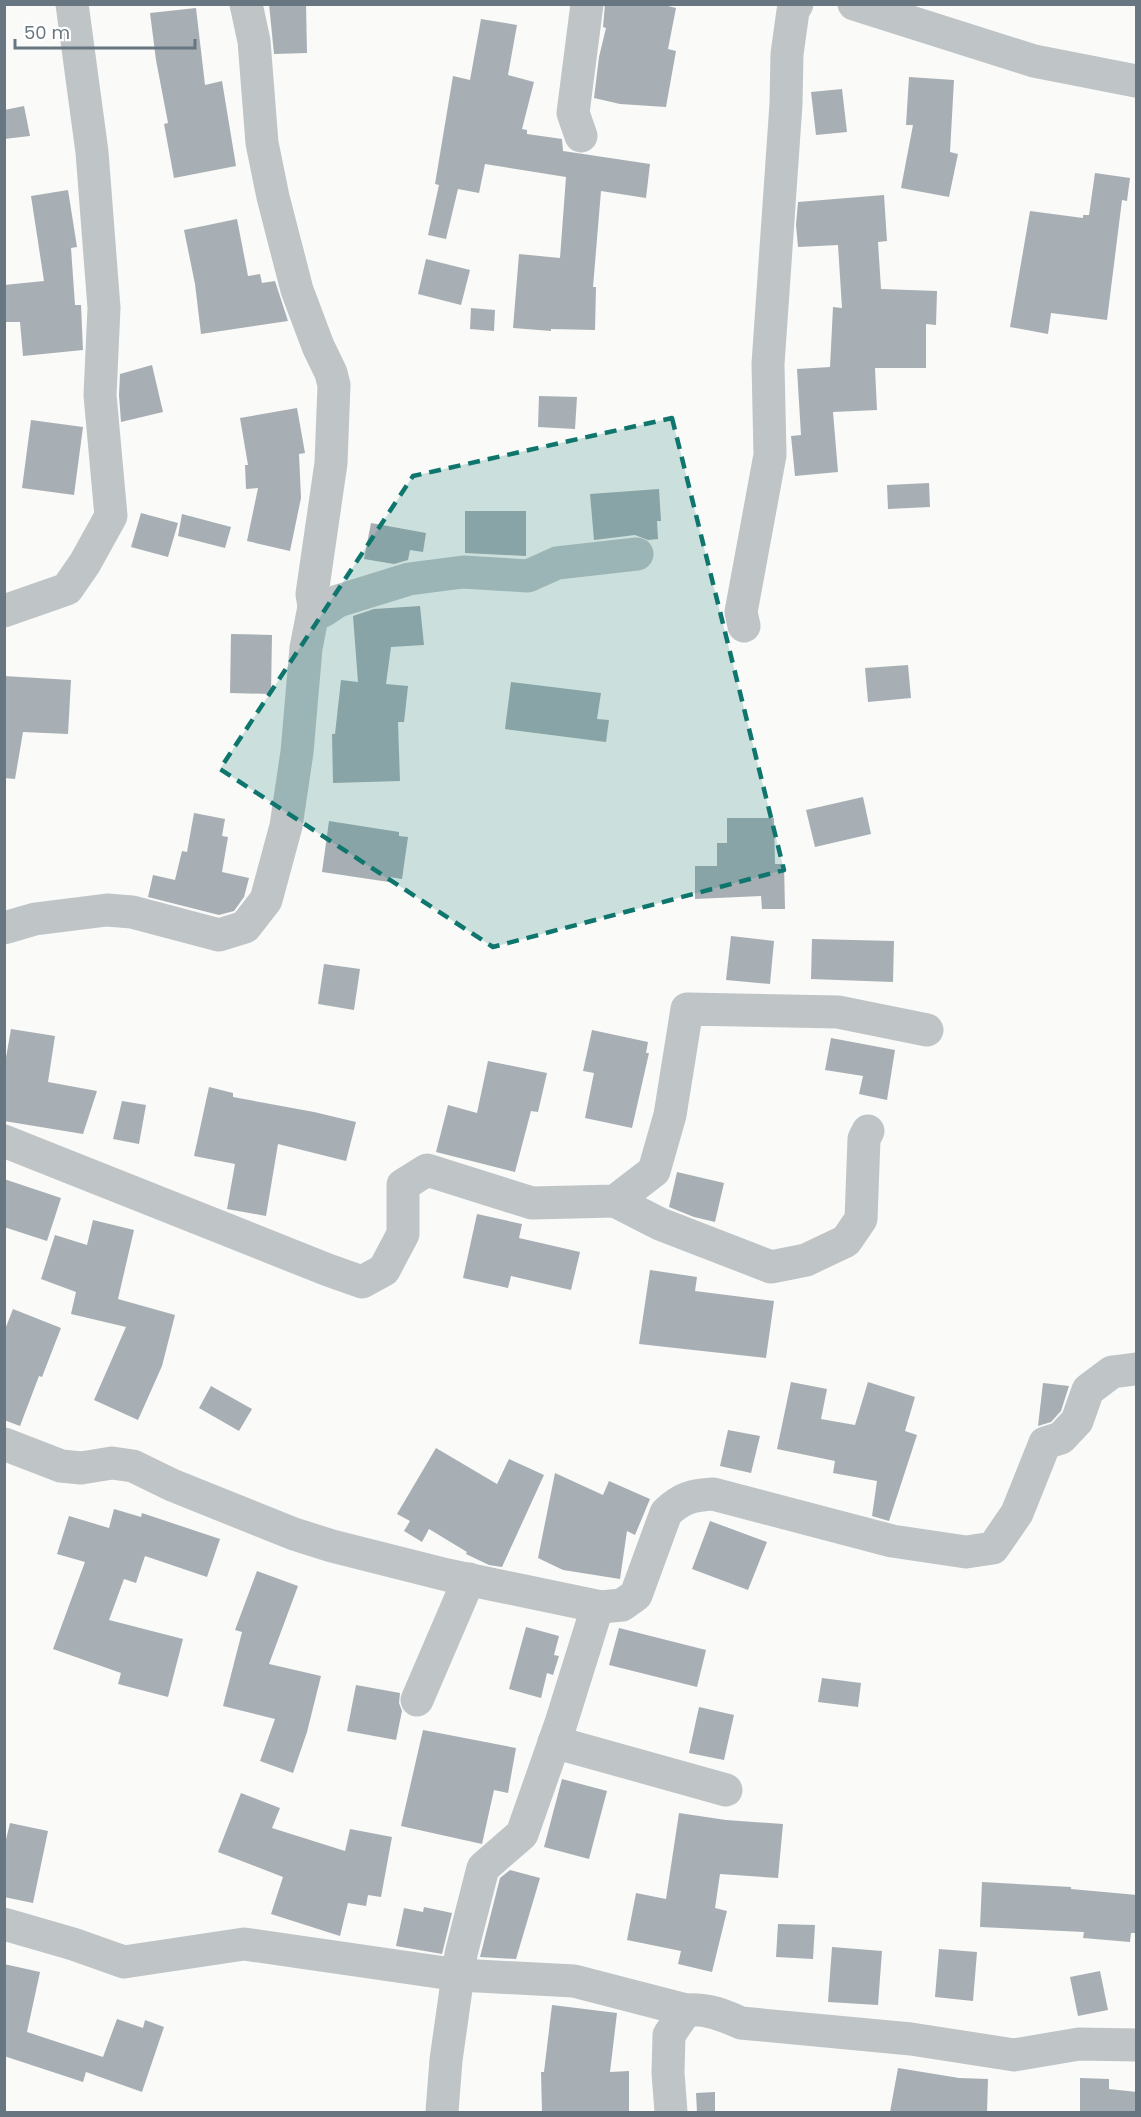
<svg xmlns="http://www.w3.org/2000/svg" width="1141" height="2117" viewBox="0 0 1141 2117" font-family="Poppins,sans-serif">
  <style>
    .building { fill: #a7afb4 }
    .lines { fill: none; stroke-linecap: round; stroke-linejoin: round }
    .minor { stroke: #bfc4c7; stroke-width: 33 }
    .marked { fill: #0f766e; fill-opacity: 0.2; stroke: #0f766e; stroke-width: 4.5; stroke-dasharray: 12 8; stroke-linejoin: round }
  </style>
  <rect width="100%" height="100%" fill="#fafaf8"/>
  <g class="building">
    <path d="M269 4H306L307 53 274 54Z"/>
    <path d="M605 4H669L668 6 676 8 668 49 676 51 666 107 620 104 594 98 599 57 606 28 603 27Z"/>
    <path d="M196 8 205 85 222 81 236 166 174 178 164 124 168 123 156 60 150 13Z"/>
    <path d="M481 19 517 25 508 75 534 82 522 129 527 130V134L562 139 563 151 650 164 646 198 601 191 593 287H596L595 330 551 329V331L513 328 519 254 560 258 566 177 485 164 479 193 458 189 446 239 428 235 439 185 435 184 453 76 470 80Z"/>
    <path d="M909 77 954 80 950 152 958 154 949 197 901 188 913 125H906Z"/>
    <path d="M842 89 847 132 816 135 811 92Z"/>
    <path d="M24 106 30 136 4 139V110Z"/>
    <path d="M1095 173 1130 178 1127 201 1122 200 1107 320 1051 313 1048 334 1010 327 1030 211 1083 218V215H1089Z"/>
    <path d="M68 190 77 247 71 248 75 305H81L83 350 23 356 20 322H4V285L44 281 31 196Z"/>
    <path d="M884 195 887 241 878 242 881 289 937 291 936 325 926 324V368H875L877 410 833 412 838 472 795 476 791 436 801 435 797 369 830 367 833 307 842 308 838 245 798 247 796 225 798 202Z"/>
    <path d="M237 219 248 276 260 274 262 283 275 281 288 321 201 334 195 284 184 230Z"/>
    <path d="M426 259 470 270 461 305 418 294Z"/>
    <path d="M471 308 495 310 494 331 470 329Z"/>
    <path d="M152 365 163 412 121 422 119 395 120 374Z"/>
    <path d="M539 396 577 397 575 429 538 427Z"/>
    <path d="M297 408 305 453 299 454 301 498 290 551 247 541 258 488 246 489 245 465H248L240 418Z"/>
    <path d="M31 420 83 427 74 495 22 488Z"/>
    <path d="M929 483 930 507 888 509 887 485Z"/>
    <path d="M659 489 661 521H657L658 539 648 540 635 535 594 540 590 494Z"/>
    <path d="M465 511H526V556L465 553Z"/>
    <path d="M141 513 178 523 168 557 131 547Z"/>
    <path d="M182 514 231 527 225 548 178 536Z"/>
    <path d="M371 523 426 533 423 552 410 550 408 560 394 564 364 559Z"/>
    <path d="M420 606 424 645 391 647 386 684 408 686 404 722H398L400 781 333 783 332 734H335L341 680 358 682 353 616 374 609Z"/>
    <path d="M231 634 272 635 271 694 230 693Z"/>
    <path d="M908 665 911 698 868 702 865 668Z"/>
    <path d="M4 676 71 680 68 734 23 732 15 779 4 778Z"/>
    <path d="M511 682 601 693 597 719 609 720 606 742 505 729Z"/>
    <path d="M863 797 871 834 815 847 806 810Z"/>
    <path d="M194 813 225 819 222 836 228 837 222 872 249 878 244 897 234 911 219 915 148 897 153 875 175 880 182 851 187 852Z"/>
    <path d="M727 818H774L775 864H784L785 909H762L761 896 695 899V866H717V843H727Z"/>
    <path d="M329 821 399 832V836L408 837 402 879 389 877V882L322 872Z"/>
    <path d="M731 936 774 941 770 984 726 980Z"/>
    <path d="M812 939 894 941 893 982 811 979Z"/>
    <path d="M324 964 360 969 354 1010 318 1004Z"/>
    <path d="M11 1029 55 1036 48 1082 97 1091 83 1134 4 1121V1069Z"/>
    <path d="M592 1030 648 1042 646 1053H649L632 1128 585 1118 594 1073 583 1071Z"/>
    <path d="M831 1038 895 1050 887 1100 859 1094 863 1076 825 1070Z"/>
    <path d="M488 1061 547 1073 538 1112 531 1111 515 1172 436 1152 448 1105 477 1113Z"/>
    <path d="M209 1087 233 1093V1097L314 1112 356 1122 346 1161 278 1144 266 1216 227 1209 235 1164 194 1156Z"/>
    <path d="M122 1101 146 1105 139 1144 113 1139Z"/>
    <path d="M677 1172 724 1183 715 1222 694 1217 669 1207Z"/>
    <path d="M4 1179 61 1198 47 1241 4 1227Z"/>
    <path d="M477 1214 522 1224 519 1238 580 1252 571 1290 511 1276 508 1288 463 1278Z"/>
    <path d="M93 1220 134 1230 118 1299 175 1315 162 1366 138 1420 94 1400 126 1327 71 1314 76 1292 41 1279 55 1235 87 1245Z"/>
    <path d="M650 1270 697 1277 695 1291 774 1301 766 1358 639 1344Z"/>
    <path d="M13 1309 61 1328 42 1377 39 1376 20 1426 4 1420V1332Z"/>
    <path d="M791 1382 827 1389 821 1419 855 1425 868 1382 915 1397 905 1431 917 1435 889 1521 872 1516 877 1481 833 1473 835 1461 777 1449Z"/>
    <path d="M1043 1383 1069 1386 1061 1411 1051 1422 1038 1426Z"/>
    <path d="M211 1386 252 1409 239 1431 199 1408Z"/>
    <path d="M728 1430 760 1436 751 1473 720 1466Z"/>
    <path d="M436 1448 497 1484 509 1459 544 1475 502 1567 489 1565 466 1554 467 1552 429 1529 422 1542 404 1531 410 1521 397 1514Z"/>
    <path d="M555 1473 603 1495 609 1481 650 1499 635 1535 627 1531 620 1579 563 1570 538 1558Z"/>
    <path d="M114 1509 141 1517 142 1513 220 1539 207 1577 145 1556 136 1583 124 1579 109 1620 183 1639 168 1697 118 1684 121 1673 53 1649 85 1562 57 1554 69 1516 109 1528Z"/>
    <path d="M710 1521 767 1542 748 1590 692 1569Z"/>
    <path d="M257 1571 298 1586 269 1664 321 1676 307 1732 293 1773 260 1761 275 1719 223 1706 242 1632 235 1630Z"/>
    <path d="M526 1627 559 1636 554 1655 559 1656 553 1675 547 1673 541 1698 509 1689Z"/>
    <path d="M619 1628 706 1650 697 1687 609 1665Z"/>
    <path d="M822 1678 861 1683 858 1707 818 1702Z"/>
    <path d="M356 1685 400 1693 399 1703 402 1711 396 1740 347 1731Z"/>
    <path d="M699 1707 734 1715 724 1760 689 1753Z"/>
    <path d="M423 1730 516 1748 508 1793 494 1790 482 1844 401 1826Z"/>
    <path d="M562 1779 607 1791 589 1859 544 1847Z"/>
    <path d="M241 1793 280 1808 272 1828 345 1851 350 1829 392 1837 381 1897 368 1895 366 1906 348 1903 340 1936 271 1914 283 1877 218 1852Z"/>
    <path d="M679 1813 726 1820 783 1824 778 1878 720 1874 715 1908 727 1911 712 1972 678 1964 681 1951 627 1940 636 1893 666 1899Z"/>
    <path d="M10 1823 48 1831 33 1903 4 1897V1848Z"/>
    <path d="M510 1870 540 1878 516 1959 480 1957 500 1878Z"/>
    <path d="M982 1882 1071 1887V1889L1137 1895V1933H1131L1130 1942 1083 1938 1084 1932 980 1927Z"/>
    <path d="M424 1907 452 1913 442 1954 396 1946 404 1908 423 1912Z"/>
    <path d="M778 1924 815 1925 813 1959 776 1957Z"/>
    <path d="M832 1947 882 1951 878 2005 828 2002Z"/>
    <path d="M939 1949 977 1952 973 2001 935 1997Z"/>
    <path d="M4 1964 40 1972 27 2032 103 2057 117 2019 143 2028 145 2020 164 2027 142 2092 86 2072 83 2082 4 2056Z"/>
    <path d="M1100 1971 1108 2010 1078 2016 1070 1977Z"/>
    <path d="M552 2005 617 2013 610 2072 629 2071V2112H542L541 2072H544Z"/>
    <path d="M898 2068 959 2078 988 2079 987 2112H890Z"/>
    <path d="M1080 2078 1109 2079V2089L1137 2092V2112H1080Z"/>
    <path d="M715 2092V2112H697L696 2093Z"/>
  </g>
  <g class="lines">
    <g class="minor">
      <path d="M854 4 1034 61 1136 81"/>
      <path d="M581 136 573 113 587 4"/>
      <path d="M314 607 323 611 338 601 409 579 463 572 528 576 557 563 637 554"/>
      <path d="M4 611 67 589 85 563 111 516 100 395 104 308 92 152 72 4"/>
      <path d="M744 626 741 612 770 455 768 364 786 104 787 54 793 11 797 4"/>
      <path d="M4 928 35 919 107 910 132 912 219 935 245 927 266 900 286 826 297 752 306 648 314 607 312 594 331 463 334 385 331 373 318 346 297 290 273 197 262 143 254 41 246 4"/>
      <path d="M4 1141 328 1270 362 1282 384 1270 403 1234V1185L427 1170 532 1203 615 1201 654 1171 670 1115 687 1009 838 1012 927 1030"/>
      <path d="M615 1201 660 1224 771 1267 806 1260 846 1241 861 1219 864 1139 868 1131"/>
      <path d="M4 1444 61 1466 81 1468 112 1463 133 1466 172 1485 294 1534 332 1546 447 1575 601 1607 622 1605 636 1595 666 1513C681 1498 693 1495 713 1494L892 1541 966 1552 993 1548 1017 1513 1045 1443 1061 1438 1077 1421 1088 1390 1112 1372 1136 1369"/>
      <path d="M417 1700 469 1579"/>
      <path d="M554 1742 726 1790"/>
      <path d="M4 1924 73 1944 124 1962 244 1944 459 1975 574 1981 686 2010C706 2008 723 2015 741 2023L911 2039 1014 2055 1079 2044 1136 2045"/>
      <path d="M442 2112 446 2060 461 1954 483 1868 522 1834 561 1723 597 1608"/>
      <path d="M671 2112 668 2073 669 2035 686 2010"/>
    </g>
  </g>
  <path class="marked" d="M672 418 784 870 493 947 220 769 413 476Z"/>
  <rect width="1141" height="2117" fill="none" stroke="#677680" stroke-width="12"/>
  <path d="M15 39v9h180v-9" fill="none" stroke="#677680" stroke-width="3"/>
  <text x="24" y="39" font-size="18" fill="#677680" stroke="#ffffff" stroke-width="4.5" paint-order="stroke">50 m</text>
</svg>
